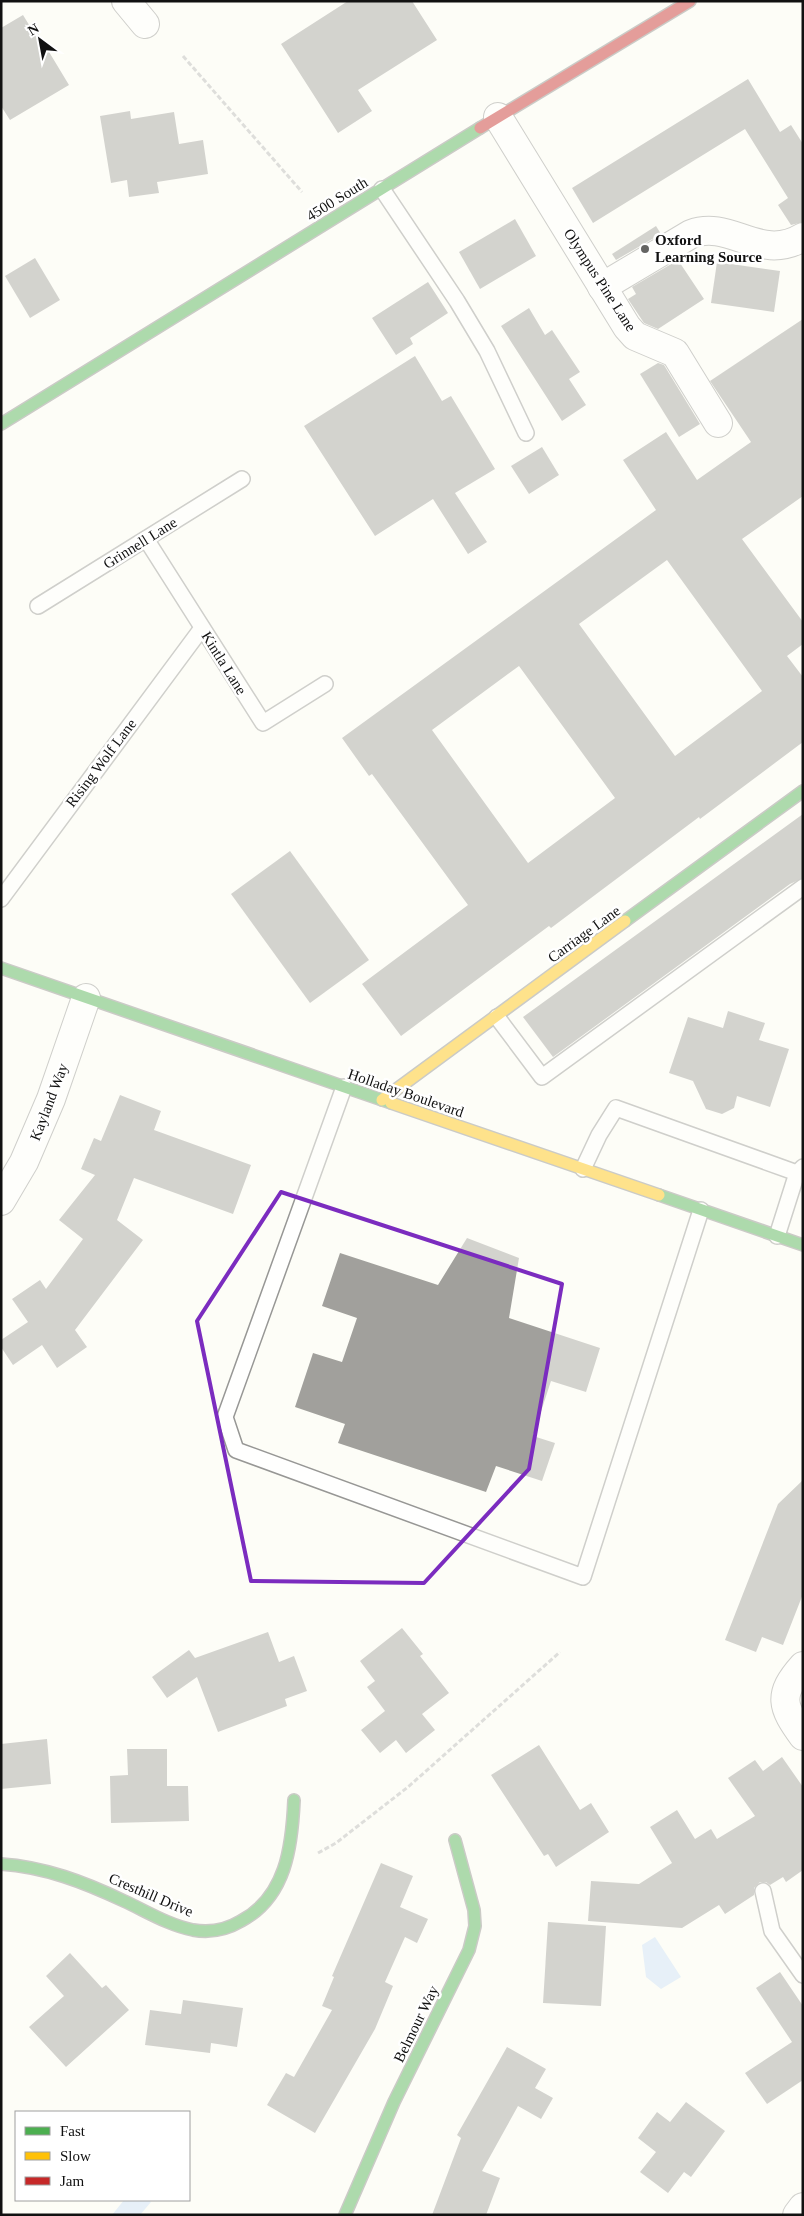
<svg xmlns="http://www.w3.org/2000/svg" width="804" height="2216" viewBox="0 0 804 2216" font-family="Georgia,serif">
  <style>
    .water { fill: #cce1f8 }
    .building { fill: #a1a09c; fill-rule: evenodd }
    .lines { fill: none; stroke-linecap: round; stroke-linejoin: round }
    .lane-casing { stroke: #979795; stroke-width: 18 }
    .street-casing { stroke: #979795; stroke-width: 30 }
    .fast-casing { stroke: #8e8e8b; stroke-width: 14 }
    .slow-casing { stroke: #8e8e8b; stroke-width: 14 }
    .jam-casing { stroke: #8e8e8b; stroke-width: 14 }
    .path { stroke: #b9b9b8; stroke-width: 3; stroke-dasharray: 5 2.5; stroke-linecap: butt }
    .lane { stroke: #fffffe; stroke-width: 15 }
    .street { stroke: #fffffe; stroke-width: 28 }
    .fast { stroke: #4caf50; stroke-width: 11 }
    .slow { stroke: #ffc107; stroke-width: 11 }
    .jam { stroke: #c62828; stroke-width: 11 }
    .marked { fill: none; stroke: #7b2cbf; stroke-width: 4; stroke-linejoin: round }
    .poi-dot { fill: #646462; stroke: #fff; stroke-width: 2 }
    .labels { text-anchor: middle; stroke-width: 5; stroke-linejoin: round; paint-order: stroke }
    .street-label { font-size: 15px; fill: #111; stroke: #fff }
    .poi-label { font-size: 15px; font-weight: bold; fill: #111; stroke: #fff; text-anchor: start }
  </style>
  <rect width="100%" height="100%" fill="#fdfdf7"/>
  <g class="water">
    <path d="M655 1937 681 1977 661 1989 646 1977 642 1945Z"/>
    <path d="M124 2200H148L151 2202 140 2215H112Z"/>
  </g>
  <g class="building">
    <path d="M348 1H412L437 40 358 90 372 111 338 133 281 44Z"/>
    <path d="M23 15 31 28 34 27 69 85 10 120 1 106V28Z"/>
    <path d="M748 79 780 132 791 125 803 144V222L791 225 778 205 788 198 745 129 593 223 572 188Z"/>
    <path d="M130 111 131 119 174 112 179 144 203 140 208 174 157 182 159 193 129 197 127 180 111 183 100 116Z"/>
    <path d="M515 219 536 256 480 289 459 252Z"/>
    <path d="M656 226 661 234 616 260 612 254Z"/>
    <path d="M35 258 60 300 30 318 5 276Z"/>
    <path d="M678 260 704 299 658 329 644 323 628 299 636 294 632 287Z"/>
    <path d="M717 262 780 271 774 312 711 303Z"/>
    <path d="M428 282 448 313 410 338 413 344 396 355 372 318Z"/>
    <path d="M529 308 545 335 552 330 580 372 569 379 586 405 562 421 501 326Z"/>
    <path d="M803 319V496L742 539 803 622V644L787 656 803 677V742L700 819 699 817 551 928 549 926 401 1036 362 984 468 905 372 774 369 776 342 738 656 510 623 460 666 432 697 480 751 442 710 381ZM667 560 762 691 675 756 579 624ZM519 666 615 798 528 863 432 730Z"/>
    <path d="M415 356 442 401 451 396 495 469 455 493 487 542 468 554 433 499 375 536 304 426Z"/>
    <path d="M658 363 664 365 700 424 679 437 640 374Z"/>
    <path d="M542 447 559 475 529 494 511 466Z"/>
    <path d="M803 814V878L790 884 553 1057 523 1017Z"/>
    <path d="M290 851 369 960 310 1003 231 894Z"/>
    <path d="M728 1011 765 1023 759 1040 789 1049 770 1107 737 1096 734 1108 722 1114 706 1109 693 1081 669 1073 688 1017 723 1028Z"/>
    <path d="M120 1095 161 1111 154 1130 251 1165 233 1214 134 1178 117 1220 143 1240 75 1330 87 1347 57 1368 42 1345 13 1365 1 1347V1340L28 1322 12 1299 40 1280 46 1289 83 1239 59 1220 95 1175 81 1169 94 1138 101 1141Z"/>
    <path d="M467 1238 519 1258 509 1318 600 1348 586 1392 551 1381 533 1436 555 1443 542 1481 496 1466 486 1492 338 1443 345 1424 295 1407 313 1353 342 1362 357 1318 322 1306 340 1253 438 1285Z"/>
    <path d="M803 1480V1594L783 1645 762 1637 756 1652 725 1640 778 1504Z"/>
    <path d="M402 1628 423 1654 420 1656 449 1693 422 1714 435 1730 406 1753 396 1740 380 1753 361 1730 385 1711 367 1687 375 1681 360 1661Z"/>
    <path d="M268 1632 279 1662 294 1656 307 1691 285 1699 287 1706 218 1732 197 1677 167 1698 152 1677 189 1650 195 1658Z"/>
    <path d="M47 1739 51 1784 1 1789V1744Z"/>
    <path d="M539 1745 580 1810 591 1803 609 1832 556 1867 548 1854 544 1856 491 1775Z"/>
    <path d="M127 1749H167V1786H188L189 1821 111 1823 110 1776 128 1775Z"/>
    <path d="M782 1757 803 1787V1870L786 1882 783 1877 770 1885 766 1882H760L754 1888V1895L725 1914 719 1905 682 1928 588 1921 591 1881 639 1884 672 1863 650 1827 677 1810 695 1839 711 1829 717 1839 755 1816 728 1778 755 1760 763 1771Z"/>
    <path d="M381 1863 413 1876 400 1907 428 1919 417 1943 405 1937 385 1982 393 1986 375 2029 315 2133 267 2105 286 2073 294 2077 332 2010 322 2006 334 1977 332 1976Z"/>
    <path d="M548 1922 606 1926 601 2006 543 2003Z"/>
    <path d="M70 1953 102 1988 106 1985 129 2010 66 2067 29 2027 64 1996 46 1976Z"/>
    <path d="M780 1972 803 2006V2080L767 2104 745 2073 792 2042 756 1988Z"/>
    <path d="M183 2000 243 2008 237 2047 211 2043 210 2053 145 2045 150 2010 181 2014Z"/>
    <path d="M507 2047 546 2069 535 2088 553 2098 541 2119 518 2106 482 2171 500 2178 486 2215H432L461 2138 457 2135Z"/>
    <path d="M686 2102 725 2131 691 2177 684 2172 668 2193 640 2172 656 2152 638 2138 657 2112 670 2122Z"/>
  </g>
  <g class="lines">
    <g class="lane-casing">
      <g id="lane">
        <path d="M382 189 457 301 487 351 526 433"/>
        <path d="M146 539 263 723 325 684"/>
        <path d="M38 606 242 479"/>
        <path d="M1 899 202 628"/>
        <path d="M497 1017 542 1077 803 887"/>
        <path d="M344 1087 225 1417 236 1450 583 1577 701 1210"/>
        <path d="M583 1169 599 1135 616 1108 797 1173 803 1167"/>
        <path d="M777 1236 797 1173"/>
        <path d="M763 1891 772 1931 803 1975"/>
      </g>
    </g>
    <g class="street-casing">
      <g id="street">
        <path d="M126 1 145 24"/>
        <path d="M498 117 627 327 635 336 675 353 718 423"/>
        <path d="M602 287 691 234C731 219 760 263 803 237"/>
        <path d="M1 1201 24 1162 51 1099 86 998"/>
        <path d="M803 1666C777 1695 782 1707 803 1736"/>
        <path d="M797 2215 803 2207"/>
      </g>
    </g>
    <g class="fast-casing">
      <g id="fast">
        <path d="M1 424 480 128"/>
        <path d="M625 921 803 791"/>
        <path d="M1 968 391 1103"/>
        <path d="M659 1195 803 1245"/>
        <path d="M1 1864C45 1867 84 1882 124 1901 146 1911 168 1925 193 1930 210 1933 226 1930 241 1921 286 1897 292 1847 294 1800"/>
        <path d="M345 2215 394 2102 469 1950 475 1926 474 1910 455 1840"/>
      </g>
    </g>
    <g class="slow-casing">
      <g id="slow">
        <path d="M382 1100 625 921"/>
        <path d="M391 1103 659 1195"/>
      </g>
    </g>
    <g class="jam-casing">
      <path id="jam" d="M480 128 690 1"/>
    </g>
    <g class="path">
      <path d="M183 56 302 192"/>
      <path d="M318 1853 336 1843 408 1787 560 1652"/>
    </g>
    <use href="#lane" class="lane"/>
    <use href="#street" class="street"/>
    <use href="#fast" class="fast"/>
    <use href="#slow" class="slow"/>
    <use href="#jam" class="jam"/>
  </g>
  <path d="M0 0H804V2216H0ZM281 1192 562 1284 529 1469 424 1583 251 1581 197 1321Z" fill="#fdfdf7" fill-opacity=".55" fill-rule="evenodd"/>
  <path class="marked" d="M281 1192 562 1284 529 1469 424 1583 251 1581 197 1321Z"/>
  <circle class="poi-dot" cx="645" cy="249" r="5"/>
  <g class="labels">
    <g class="street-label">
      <text transform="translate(337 199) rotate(-32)" y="5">4500 South</text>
      <text transform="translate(600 280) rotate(57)" y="5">Olympus Pine Lane</text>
      <text transform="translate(140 543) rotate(-32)" y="5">Grinnell Lane</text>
      <text transform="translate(224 663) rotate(58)" y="5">Kintla Lane</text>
      <text transform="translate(101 763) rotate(-53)" y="5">Rising Wolf Lane</text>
      <text transform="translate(584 934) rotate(-36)" y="5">Carriage Lane</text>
      <text transform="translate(406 1093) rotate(19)" y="5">Holladay Boulevard</text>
      <text transform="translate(49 1102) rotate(-69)" y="5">Kayland Way</text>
      <text transform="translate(151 1895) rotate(23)" y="5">Cresthill Drive</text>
      <text transform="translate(416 2024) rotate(-64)" y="5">Belmour Way</text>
    </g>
    <g class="poi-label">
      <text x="655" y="245">Oxford<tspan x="655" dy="17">Learning Source</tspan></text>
    </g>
  </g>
  <rect width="804" height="2216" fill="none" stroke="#111111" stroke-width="5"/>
  <rect x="15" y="2111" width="175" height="90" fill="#ffffff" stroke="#a0a0a0"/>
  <rect x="25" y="2127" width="25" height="8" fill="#4caf50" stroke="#a0a0a0"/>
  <text x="60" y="2136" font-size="15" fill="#111111">Fast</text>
  <rect x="25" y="2152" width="25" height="8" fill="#ffc107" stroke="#a0a0a0"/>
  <text x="60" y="2161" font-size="15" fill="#111111">Slow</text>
  <rect x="25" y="2177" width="25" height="8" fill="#c62828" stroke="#a0a0a0"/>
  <text x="60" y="2186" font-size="15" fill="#111111">Jam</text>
  <g transform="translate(40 40) rotate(328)" stroke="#ffffff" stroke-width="4" paint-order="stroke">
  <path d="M0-4L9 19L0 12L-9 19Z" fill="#111111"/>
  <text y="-8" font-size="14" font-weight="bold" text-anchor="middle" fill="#111111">N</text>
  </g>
</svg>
